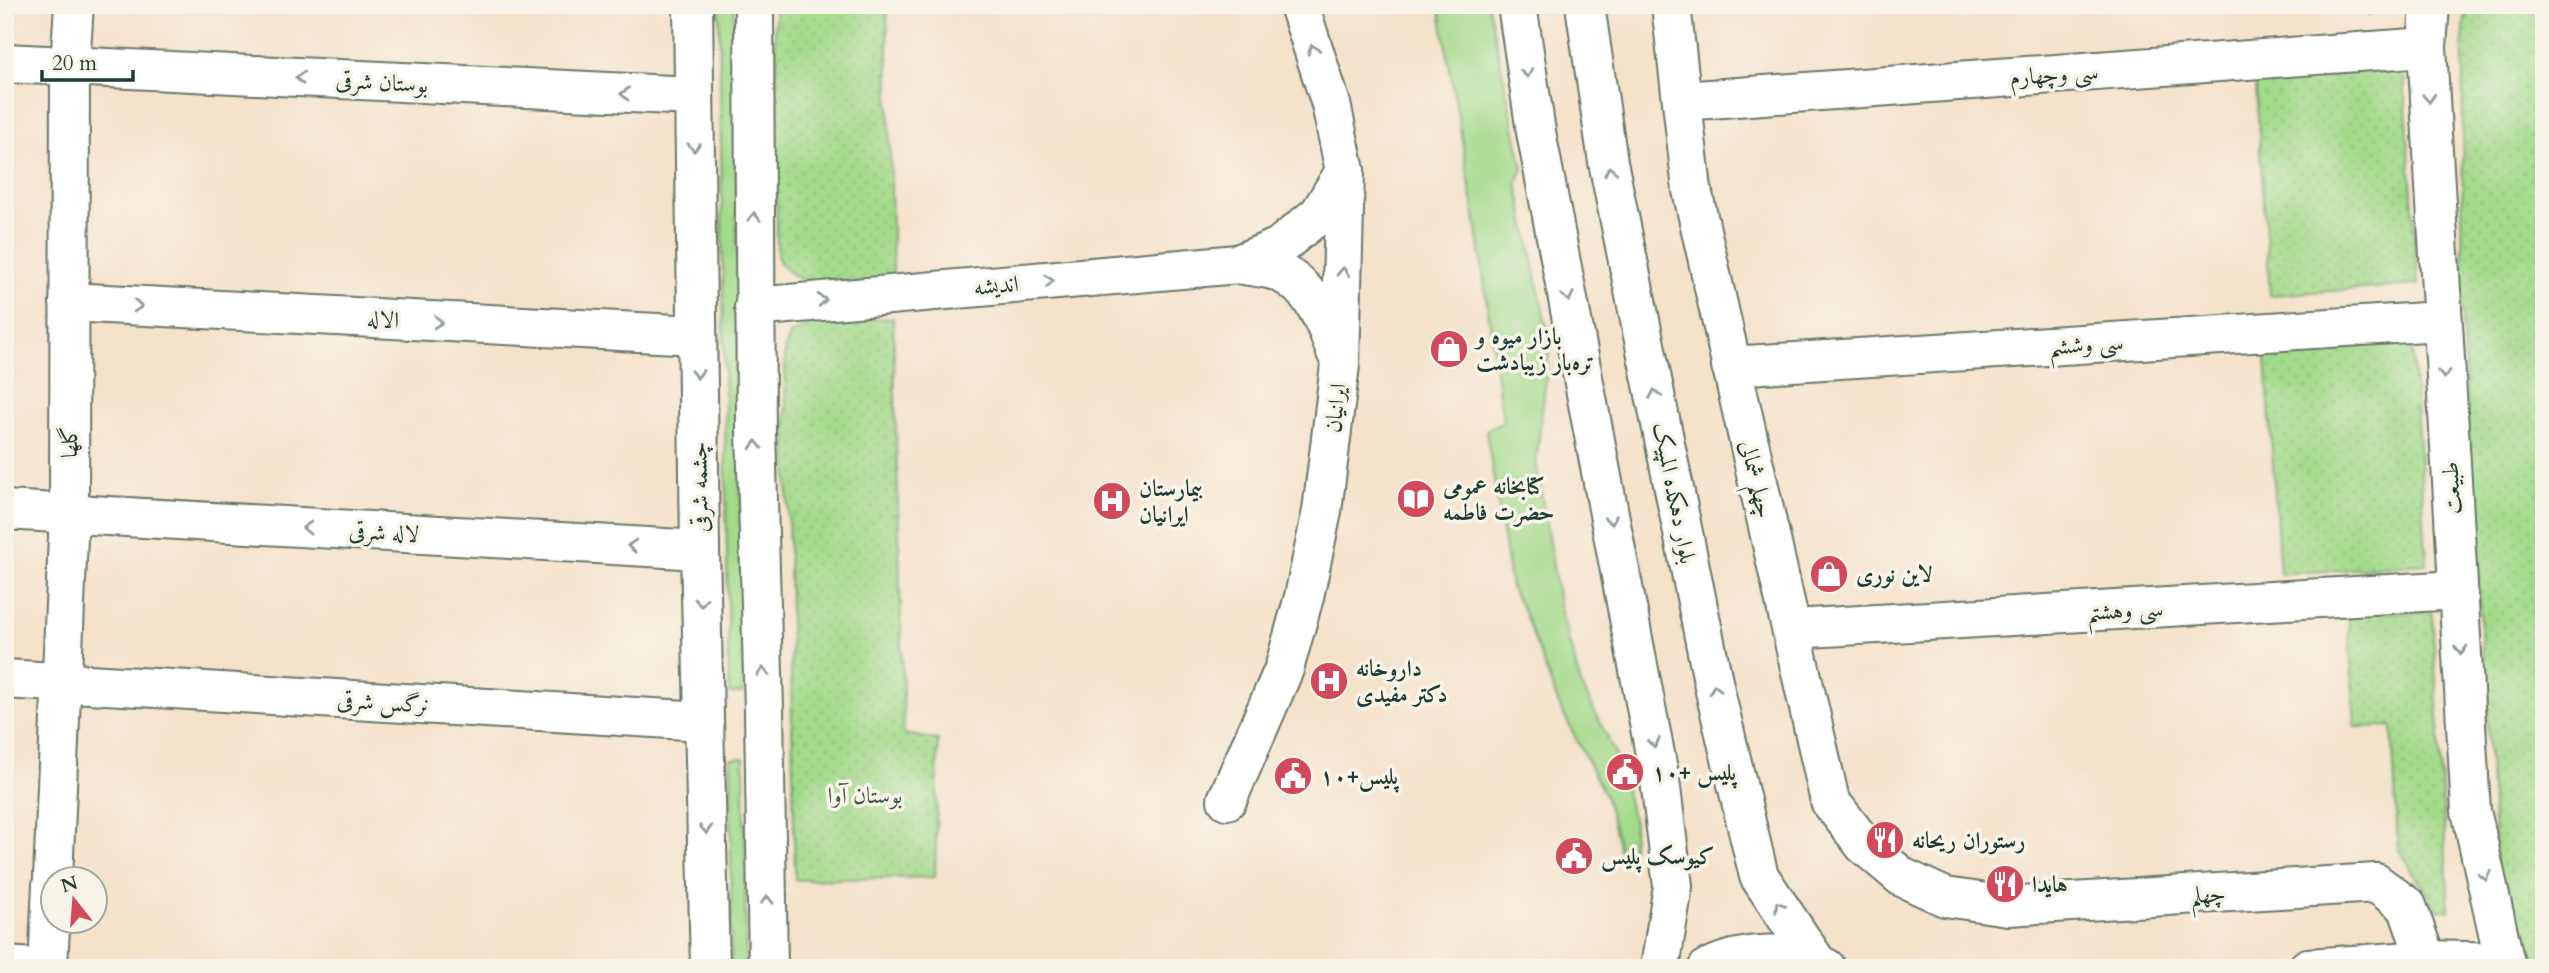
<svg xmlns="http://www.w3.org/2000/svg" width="2549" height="973" viewBox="0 0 2549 973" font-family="Cardo,Amiri,serif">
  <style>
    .green { fill: #a3da8b; stroke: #618c60; stroke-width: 2 }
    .park { fill: url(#park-dots); stroke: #618c60; stroke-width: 2 }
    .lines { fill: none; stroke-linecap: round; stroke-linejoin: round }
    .minor-casing { stroke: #6a7768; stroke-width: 42 }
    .major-casing { stroke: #6a7768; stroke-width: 42 }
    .minor { stroke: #fff; stroke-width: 38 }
    .major { stroke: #fff; stroke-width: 38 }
    .oneway { stroke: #8f9e9a }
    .labels { text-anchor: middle; stroke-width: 7; stroke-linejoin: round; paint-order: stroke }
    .street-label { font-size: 23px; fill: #1f3d34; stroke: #f7f3e8 }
    .poi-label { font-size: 23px; font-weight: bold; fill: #1f3d34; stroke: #f7f3e8; text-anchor: start }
    .park-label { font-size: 23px; fill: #395c45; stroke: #f7f3e8 }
  </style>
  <defs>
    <pattern id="park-dots" width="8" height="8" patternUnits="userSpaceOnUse" patternTransform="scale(1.75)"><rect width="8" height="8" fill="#a3da8b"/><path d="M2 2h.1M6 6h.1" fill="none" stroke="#8cbc79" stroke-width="1.8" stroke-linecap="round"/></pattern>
  </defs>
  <rect width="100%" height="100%" fill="#f7f3e8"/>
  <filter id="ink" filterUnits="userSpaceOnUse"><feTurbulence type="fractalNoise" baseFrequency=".0143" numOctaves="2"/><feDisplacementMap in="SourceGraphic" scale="14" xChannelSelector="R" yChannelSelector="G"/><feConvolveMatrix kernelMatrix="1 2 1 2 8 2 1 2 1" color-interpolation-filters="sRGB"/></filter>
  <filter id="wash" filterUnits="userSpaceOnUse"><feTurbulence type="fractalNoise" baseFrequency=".00686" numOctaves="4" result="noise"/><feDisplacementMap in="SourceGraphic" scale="28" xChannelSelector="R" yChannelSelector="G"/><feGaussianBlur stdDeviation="1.57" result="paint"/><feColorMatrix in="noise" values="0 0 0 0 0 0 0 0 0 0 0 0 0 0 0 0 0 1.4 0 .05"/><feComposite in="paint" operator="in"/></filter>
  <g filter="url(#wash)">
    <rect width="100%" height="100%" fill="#f4e2c9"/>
    <g class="green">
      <path d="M719 5H734L743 693 729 694Z"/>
      <path d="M1439 5H1488L1523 169 1517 182 1550 344 1536 461 1560 609 1580 682 1615 753 1634 823 1630 865 1620 851 1606 798 1559 705 1524 612 1511 588 1486 430 1503 422 1477 228Z"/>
      <path d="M731 758H744L746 968H731Z"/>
    </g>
    <g class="park">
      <path d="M775 5H887L893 280C856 282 794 297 777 256Z"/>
      <path d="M2368 5H2396L2395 9 2369 15Z"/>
      <path d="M2466 5H2544V968H2509L2497 886 2462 323 2463 41Z"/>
      <path d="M2403 62 2418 285 2270 295 2255 73Z"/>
      <path d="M893 318 904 734 938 740 935 877 795 880 785 349 790 335 813 323Z"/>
      <path d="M2411 333 2427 564 2280 574 2265 343Z"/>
      <path d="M2348 612 2432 613 2449 911 2438 910 2398 849 2392 726 2355 727Z"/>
    </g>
  </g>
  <g filter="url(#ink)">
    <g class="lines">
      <g class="minor-casing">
        <g id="minor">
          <path d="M693 5 700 550 710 968"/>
          <path d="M754 5 756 431 764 709 768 968"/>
          <path d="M1671 5 1692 190 1830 801 1864 845 1902 877 1945 897 2008 906 2376 883 2407 906 2426 960"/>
          <path d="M2430 5 2427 47 2471 811 2506 968"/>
          <path d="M5 63 693 96"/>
          <path d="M1682 101 2427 47"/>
          <path d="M1238 264 1279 247 1319 214 1345 171"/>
          <path d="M69 302 696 335"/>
          <path d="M754 307 1238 264C1251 267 1269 267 1281 273 1312 288 1325 321 1336 352"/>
          <path d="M1731 366 2441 321"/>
          <path d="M5 510 700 550"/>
          <path d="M1792 629 2457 590"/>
          <path d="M5 679 703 721"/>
          <path d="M1227 800 1284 669 1304 597 1322 511 1340 365 1345 171 1331 104 1299 5"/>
          <path d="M53 878 69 514 70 66 74 5"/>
          <path d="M5 966 36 968"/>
          <path d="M48 968 52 885"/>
          <path d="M2308 968 2426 960 2505 962"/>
        </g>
      </g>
      <g class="major-casing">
        <g id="major">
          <path d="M1517 5 1536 132 1660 780 1673 886 1660 968"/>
          <path d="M1585 5 1608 162 1715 691 1751 843 1759 876 1817 963"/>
          <path d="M1708 968C1743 952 1791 948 1826 968"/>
        </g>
      </g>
      <use href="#minor" class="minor"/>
      <use href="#major" class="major"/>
    </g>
    <defs><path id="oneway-chevron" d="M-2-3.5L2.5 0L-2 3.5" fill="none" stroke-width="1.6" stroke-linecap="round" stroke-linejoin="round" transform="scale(1.75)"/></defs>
    <g class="oneway">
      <use href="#oneway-chevron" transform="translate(1313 49) rotate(-108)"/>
      <use href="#oneway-chevron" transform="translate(1527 73) rotate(81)"/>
      <use href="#oneway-chevron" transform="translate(300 78) rotate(-177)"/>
      <use href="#oneway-chevron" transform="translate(625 94) rotate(-177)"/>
      <use href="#oneway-chevron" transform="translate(2429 98) rotate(87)"/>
      <use href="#oneway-chevron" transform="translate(694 147) rotate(89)"/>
      <use href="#oneway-chevron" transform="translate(1610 171) rotate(-101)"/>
      <use href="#oneway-chevron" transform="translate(754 217) rotate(-90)"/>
      <use href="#oneway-chevron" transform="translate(1343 272) rotate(-88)"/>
      <use href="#oneway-chevron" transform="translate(1049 281) rotate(-5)"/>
      <use href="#oneway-chevron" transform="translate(1568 297) rotate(79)"/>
      <use href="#oneway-chevron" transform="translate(822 300) rotate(-5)"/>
      <use href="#oneway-chevron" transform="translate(138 306) rotate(3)"/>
      <use href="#oneway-chevron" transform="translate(438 322) rotate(3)"/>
      <use href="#oneway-chevron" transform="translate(697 374) rotate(89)"/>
      <use href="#oneway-chevron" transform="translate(2444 374) rotate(87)"/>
      <use href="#oneway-chevron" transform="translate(1655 394) rotate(-101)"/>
      <use href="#oneway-chevron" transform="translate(756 445) rotate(-92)"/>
      <use href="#oneway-chevron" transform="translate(1611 520) rotate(79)"/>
      <use href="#oneway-chevron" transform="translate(307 528) rotate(-177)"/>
      <use href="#oneway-chevron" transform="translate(632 546) rotate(-177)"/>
      <use href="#oneway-chevron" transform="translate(701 602) rotate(89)"/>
      <use href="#oneway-chevron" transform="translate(2461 650) rotate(86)"/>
      <use href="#oneway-chevron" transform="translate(763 672) rotate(-92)"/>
      <use href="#oneway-chevron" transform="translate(1715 689) rotate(-102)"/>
      <use href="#oneway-chevron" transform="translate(1654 743) rotate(79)"/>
      <use href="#oneway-chevron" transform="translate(706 829) rotate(88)"/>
      <use href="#oneway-chevron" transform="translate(2485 876) rotate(77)"/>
      <use href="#oneway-chevron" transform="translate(767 900) rotate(-92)"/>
      <use href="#oneway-chevron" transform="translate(1779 906) rotate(-123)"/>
    </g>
  </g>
  <defs>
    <g id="shop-disc" transform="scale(2.0125)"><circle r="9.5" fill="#d1495b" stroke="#f7f3e8"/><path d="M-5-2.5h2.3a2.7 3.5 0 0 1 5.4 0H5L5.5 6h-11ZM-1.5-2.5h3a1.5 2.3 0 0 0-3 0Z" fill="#fff"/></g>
    <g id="library-disc" transform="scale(2.0125)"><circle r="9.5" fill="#d1495b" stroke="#f7f3e8"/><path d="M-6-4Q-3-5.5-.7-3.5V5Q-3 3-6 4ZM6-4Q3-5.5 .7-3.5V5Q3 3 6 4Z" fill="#fff"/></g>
    <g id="hospital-disc" transform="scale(2.0125)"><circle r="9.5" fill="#d1495b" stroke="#f7f3e8"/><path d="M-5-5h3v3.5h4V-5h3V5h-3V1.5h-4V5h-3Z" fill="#fff"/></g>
    <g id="civic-disc" transform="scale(2.0125)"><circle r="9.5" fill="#d1495b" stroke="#f7f3e8"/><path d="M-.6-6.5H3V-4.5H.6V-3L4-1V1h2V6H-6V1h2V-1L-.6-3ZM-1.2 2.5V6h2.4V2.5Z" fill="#fff"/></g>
    <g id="restaurant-disc" transform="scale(2.0125)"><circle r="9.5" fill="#d1495b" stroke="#f7f3e8"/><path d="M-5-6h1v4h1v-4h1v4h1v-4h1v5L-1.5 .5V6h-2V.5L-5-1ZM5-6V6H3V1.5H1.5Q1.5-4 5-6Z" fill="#fff"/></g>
  </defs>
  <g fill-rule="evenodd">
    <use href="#shop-disc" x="1449" y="349"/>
    <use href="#library-disc" x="1416" y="499"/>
    <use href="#hospital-disc" x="1112" y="501"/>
    <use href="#shop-disc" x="1829" y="574"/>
    <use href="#hospital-disc" x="1329" y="681"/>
    <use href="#civic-disc" x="1625" y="772"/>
    <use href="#civic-disc" x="1293" y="776"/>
    <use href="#restaurant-disc" x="1885" y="840"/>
    <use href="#civic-disc" x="1574" y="856"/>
    <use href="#restaurant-disc" x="2005" y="884"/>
  </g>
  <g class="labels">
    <g class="street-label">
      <text transform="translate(2054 74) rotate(-4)" y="8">سی وچهارم</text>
      <text transform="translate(382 82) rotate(3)" y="8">بوستان شرقی</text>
      <text transform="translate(996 285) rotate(-5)" y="8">اندیشه</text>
      <text transform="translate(383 319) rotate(3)" y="8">الاله</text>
      <text transform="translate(2086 344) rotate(-4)" y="8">سی وششم</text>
      <text transform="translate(1335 408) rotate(-83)" y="8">ایرانیان</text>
      <text transform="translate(69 442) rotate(-90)" y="8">گلها</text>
      <text transform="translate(1757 479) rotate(77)" y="8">چهلم شمالی</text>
      <text transform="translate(699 487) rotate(-91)" y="8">چشمه شرقی</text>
      <text transform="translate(2451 488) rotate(-93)" y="8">طبیعت</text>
      <text transform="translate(1675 493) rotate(79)" y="8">بلوار دهکده المپیک</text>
      <text transform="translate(384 532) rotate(3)" y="8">لاله شرقی</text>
      <text transform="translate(2125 610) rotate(-3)" y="8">سی وهشتم</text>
      <text transform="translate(383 702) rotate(3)" y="8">نرگس شرقی</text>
      <text transform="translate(2208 894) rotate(-4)" y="8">چهلم</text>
    </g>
    <g class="poi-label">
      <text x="1476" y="344">بازار میوه و<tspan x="1476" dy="26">تره‌بار زیبادشت</tspan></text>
      <text x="1443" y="494">کتابخانه عمومی<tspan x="1443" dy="26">حضرت فاطمه</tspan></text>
      <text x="1139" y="496">بیمارستان<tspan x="1139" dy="26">ایرانیان</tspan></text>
      <text x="1856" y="582">لاین نوری</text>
      <text x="1356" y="676">داروخانه<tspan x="1356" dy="26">دکتر مفیدی</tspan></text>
      <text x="1652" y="780">پلیس +۱۰</text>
      <text x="1320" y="784">پلیس+۱۰</text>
      <text x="1912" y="848">رستوران ریحانه</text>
      <text x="1601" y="864">کیوسک پلیس</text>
      <text x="2032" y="892">هایدا</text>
    </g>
    <g class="park-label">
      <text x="865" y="803">بوستان آوا</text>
    </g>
  </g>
  <rect width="2549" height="973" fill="none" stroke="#f7f3e8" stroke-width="28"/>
  <g transform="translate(74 900) rotate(343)"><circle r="33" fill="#f7f3e8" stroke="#a1aaa0" stroke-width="2"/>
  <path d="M0-5L12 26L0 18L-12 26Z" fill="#d1495b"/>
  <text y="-10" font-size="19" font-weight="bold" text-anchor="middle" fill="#1f3d34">N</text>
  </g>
  <path d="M42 70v10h91v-10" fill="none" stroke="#1f3d34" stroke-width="3.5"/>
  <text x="52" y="70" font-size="21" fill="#1f3d34" stroke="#f7f3e8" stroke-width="5" paint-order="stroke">20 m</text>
</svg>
